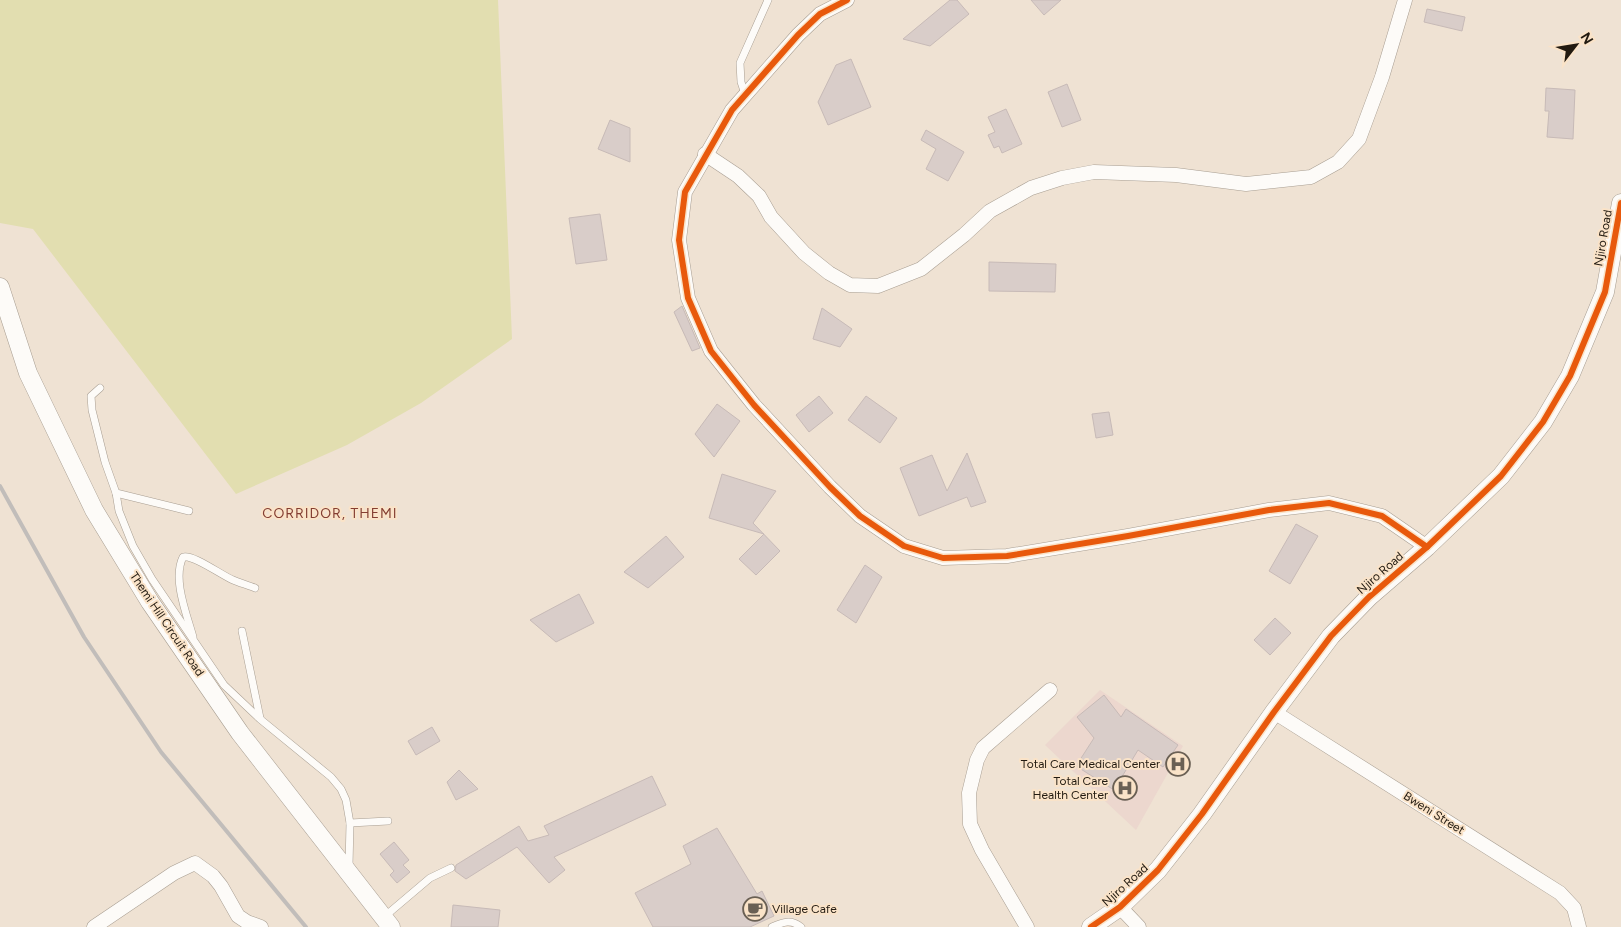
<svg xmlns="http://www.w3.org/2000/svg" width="1621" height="927" viewBox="0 0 1621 927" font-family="Figtree,sans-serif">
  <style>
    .medical { fill: #ecd7ce }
    .green { fill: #e2deb0 }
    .building { fill: #d9cdc9; stroke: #c7bab7 }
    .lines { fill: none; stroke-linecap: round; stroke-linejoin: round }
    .service-casing { stroke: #a89e92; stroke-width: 8 }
    .minor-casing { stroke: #a89e92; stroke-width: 15 }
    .tertiary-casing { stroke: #a89e92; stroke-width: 19 }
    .service { stroke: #fdfbf8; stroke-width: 7 }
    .minor { stroke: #fdfbf8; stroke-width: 14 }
    .tertiary { stroke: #fdfbf8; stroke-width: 18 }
    .rail { stroke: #c1bdba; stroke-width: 4 }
    .cycleway-casing { stroke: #fae3c8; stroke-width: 9 }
    .cycleway { stroke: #e8590c; stroke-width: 6 }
    .labels { text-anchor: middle; stroke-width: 4; stroke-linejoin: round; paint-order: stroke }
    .street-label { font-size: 12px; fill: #221a10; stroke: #fae3c8 }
    .poi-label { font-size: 12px; fill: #221a10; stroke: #fae3c8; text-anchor: end }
    .neighbourhood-label { font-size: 14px; letter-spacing: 1px; fill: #843e32; stroke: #fae3c8 }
  </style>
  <rect width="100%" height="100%" fill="#efe2d3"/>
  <path class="medical" d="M1100 690 1183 746 1136 830 1045 745Z"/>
  <path class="green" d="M0 0H498L512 339 421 403 347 445 236 494 33 229 0 223Z"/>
  <g class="building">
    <path d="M950 0H957L969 14 930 46 903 39Z"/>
    <path d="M1031 0H1061L1044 15Z"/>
    <path d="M1427 9 1465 17 1462 31 1424 22Z"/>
    <path d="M851 59 871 107 828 125 818 102 836 65Z"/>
    <path d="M1067 84 1081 120 1062 127 1048 92Z"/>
    <path d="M1546 88 1575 90 1573 139 1547 137 1549 111H1545Z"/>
    <path d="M1006 109 1022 144 1002 153 999 146 994 148 988 135 995 132 988 117Z"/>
    <path d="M610 120 630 128V162L598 149Z"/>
    <path d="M926 130 964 152 948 181 926 169 936 149 921 140Z"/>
    <path d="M600 214 607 260 576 264 569 218Z"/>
    <path d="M989 262 1056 264 1055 292 989 291Z"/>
    <path d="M682 306 700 348 692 351 674 312Z"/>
    <path d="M822 308 852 329 840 347 813 339Z"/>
    <path d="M819 396 833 413 809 432 796 415Z"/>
    <path d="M866 396 897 418 880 443 848 420Z"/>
    <path d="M717 404 740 421 714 457 695 434Z"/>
    <path d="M1109 412 1113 435 1096 438 1092 414Z"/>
    <path d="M967 453 986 502 971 507 967 497 919 516 900 468 932 455 947 491Z"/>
    <path d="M722 474 776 491 753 523 780 551 756 575 739 559 764 534 709 518Z"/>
    <path d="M1296 524 1318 536 1290 584 1269 571Z"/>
    <path d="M666 536 684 557 648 588 624 572Z"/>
    <path d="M865 565 882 577 856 623 837 610Z"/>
    <path d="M579 594 594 623 556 642 530 620Z"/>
    <path d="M1275 618 1291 633 1270 655 1254 640Z"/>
    <path d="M1104 695 1121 717 1126 709 1178 745 1163 767 1138 750 1114 790 1076 766 1094 738 1077 717Z"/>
    <path d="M432 727 440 741 416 755 408 741Z"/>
    <path d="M459 770 478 789 456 800 447 782Z"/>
    <path d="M652 776 666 805 554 857 565 870 549 883 517 847 466 879 455 871 456 865 519 826 528 841 549 835 544 826Z"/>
    <path d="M717 828 757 894 762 891 774 916 750 927H653L635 893 691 864 683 846Z"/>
    <path d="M394 842 409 860 403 865 410 872 397 883 390 875 394 871 380 854Z"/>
    <path d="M453 905 500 910 498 927H451Z"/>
  </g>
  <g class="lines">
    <g class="service-casing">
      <g id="service">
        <path d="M745 94 741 82 740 63 768 0"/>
        <path d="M100 388 91 396 92 410 105 462 116 493 119 511 133 546 152 579 224 685 260 719 331 777 341 789 346 800 350 823 349 866"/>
        <path d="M116 493 189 511"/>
        <path d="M242 631 260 718"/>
        <path d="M193 637C187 615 172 579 183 557 193 554 221 575 233 580 240 583 248 585 255 588"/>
        <path d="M350 823 388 821"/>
        <path d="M384 917 430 878 451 868"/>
        <path d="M772 927C783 922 791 919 801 927"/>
      </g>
    </g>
    <g class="minor-casing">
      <g id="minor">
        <path d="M847 0 820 14 798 35 732 110 685 192 679 240 688 298 711 351 754 405 830 487 860 516 904 546 943 558 1007 556 1128 536 1269 510 1329 503 1382 516 1427 547"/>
        <path d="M705 154 738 176 759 196 771 217 804 253 829 273 850 285 878 286 921 269 964 235 990 211 1031 188 1062 178 1094 172 1176 175 1246 184 1311 177 1338 162 1359 139 1382 77 1405 0"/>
        <path d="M1274 712 1560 893 1574 908 1579 927"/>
        <path d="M1120 907 1139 927"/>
        <path d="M94 927 174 873 195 863 213 876 221 886 238 916 247 922 261 927"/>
        <path d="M1027 927 982 850 970 824 969 793 977 760 983 748 1050 690"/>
      </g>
    </g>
    <g class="tertiary-casing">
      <g id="tertiary">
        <path d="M0 287 28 373 94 510 150 602 240 733 391 927"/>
        <path d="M1091 927 1120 907 1158 870 1202 814 1274 712 1331 636 1369 597 1427 547 1501 476 1543 422 1570 376 1605 292 1621 203"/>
      </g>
    </g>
    <use href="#service" class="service"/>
    <use href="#minor" class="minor"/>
    <use href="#tertiary" class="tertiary"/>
    <path class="rail" d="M0 486 84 637 161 752 306 927"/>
    <g class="cycleway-casing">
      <g id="cycleway">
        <path d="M847 0 820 14 798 35 732 110 685 192 679 240 688 298 711 351 754 405 830 487 860 516 904 546 943 558 1007 556 1128 536 1269 510 1329 503 1382 516 1427 547"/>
        <path d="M1091 927 1120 907 1158 870 1202 814 1274 712 1331 636 1369 597 1427 547 1501 476 1543 422 1570 376 1605 292 1621 203"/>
      </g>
    </g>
    <use href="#cycleway" class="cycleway"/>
  </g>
  <defs>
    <g id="hospital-ring" transform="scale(1.25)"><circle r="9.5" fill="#fae3c8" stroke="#6a6054" stroke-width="1.5"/><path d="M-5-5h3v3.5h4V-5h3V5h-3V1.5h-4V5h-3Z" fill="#6a6054"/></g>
    <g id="cafe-ring" transform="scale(1.25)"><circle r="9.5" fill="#fae3c8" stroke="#6a6054" stroke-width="1.5"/><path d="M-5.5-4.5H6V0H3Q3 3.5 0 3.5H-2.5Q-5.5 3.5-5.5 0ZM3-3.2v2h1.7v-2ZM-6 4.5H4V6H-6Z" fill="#6a6054"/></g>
  </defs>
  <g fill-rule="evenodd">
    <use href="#hospital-ring" x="1178" y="764"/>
    <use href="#hospital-ring" x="1125" y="788"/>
    <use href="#cafe-ring" x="755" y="909"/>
  </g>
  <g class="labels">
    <g class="street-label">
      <text transform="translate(1603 238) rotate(-80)" y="4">Njiro Road</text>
      <text transform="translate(1380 573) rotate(-41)" y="4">Njiro Road</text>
      <text transform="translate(167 624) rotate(56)" y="4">Themi Hill Circuit Road</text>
      <text transform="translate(1434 813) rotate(32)" y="4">Bweni Street</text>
      <text transform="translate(1125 885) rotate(-42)" y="4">Njiro Road</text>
    </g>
    <g class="poi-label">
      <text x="1160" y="768">Total Care Medical Center</text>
      <text x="1108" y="785">Total Care<tspan x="1108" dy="14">Health Center</tspan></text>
      <text x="772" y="913" text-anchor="start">Village Cafe</text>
    </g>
    <g class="neighbourhood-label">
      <text x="330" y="518">CORRIDOR, THEMI</text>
    </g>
  </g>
  <g transform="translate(1576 45) rotate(59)" stroke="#fae3c8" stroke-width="4" paint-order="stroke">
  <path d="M0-4L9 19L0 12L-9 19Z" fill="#221a10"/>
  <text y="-8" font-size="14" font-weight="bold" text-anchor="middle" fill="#221a10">N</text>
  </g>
</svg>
